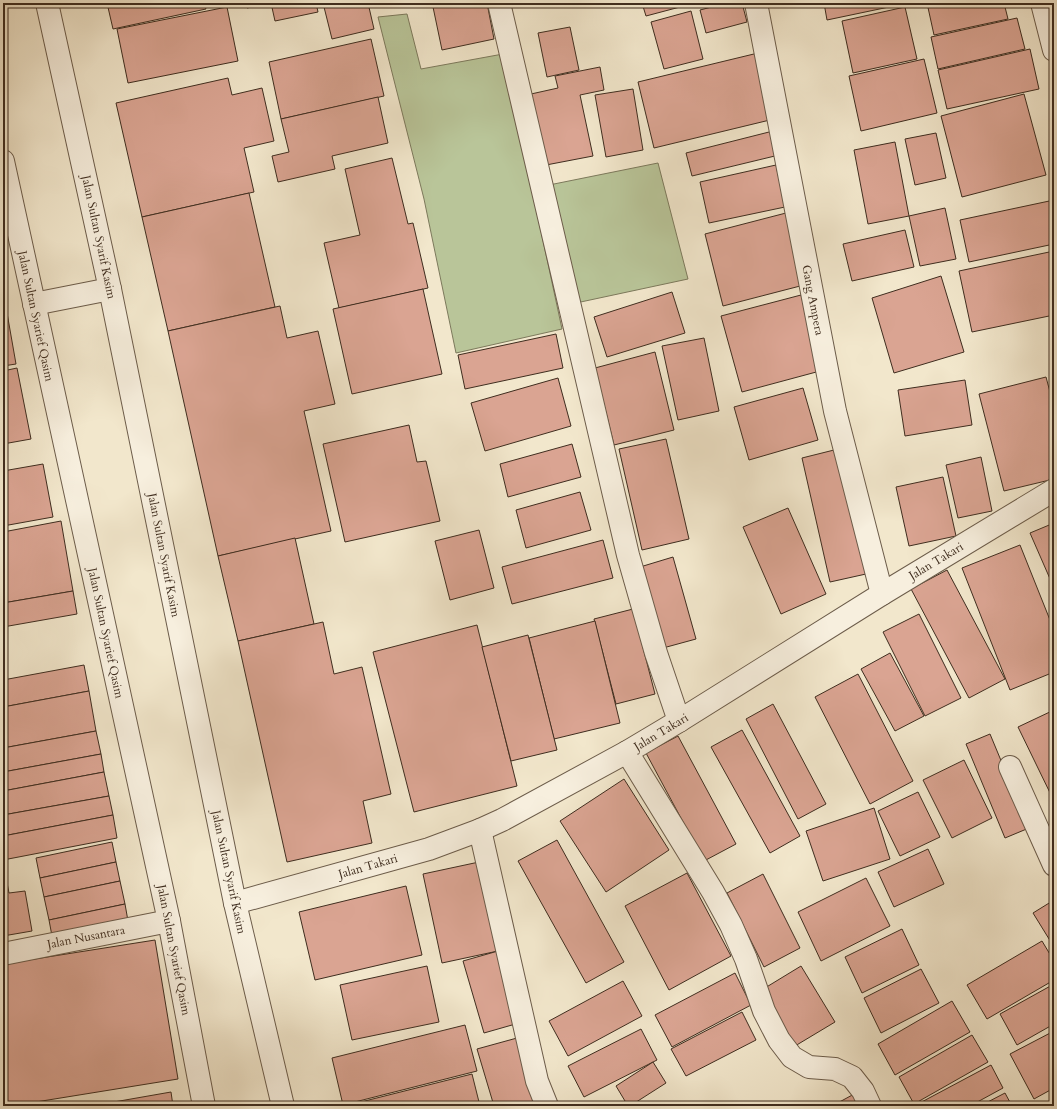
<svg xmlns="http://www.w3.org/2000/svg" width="1057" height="1109" viewBox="0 0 1057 1109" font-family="Cardo,serif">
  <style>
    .green { fill: #b9c599; stroke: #7c795c }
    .building { fill: #daa492; stroke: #3f2d1f }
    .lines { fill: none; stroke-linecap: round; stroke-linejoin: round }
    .minor-casing { stroke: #6c5c4a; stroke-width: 24 }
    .minor { stroke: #f7efde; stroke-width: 22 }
    .labels { text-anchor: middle; stroke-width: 3; stroke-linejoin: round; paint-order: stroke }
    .street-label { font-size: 12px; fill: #3f2d1f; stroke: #f7efde }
  </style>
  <rect width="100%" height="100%" fill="#f2e7cc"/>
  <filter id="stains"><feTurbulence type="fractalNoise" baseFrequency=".005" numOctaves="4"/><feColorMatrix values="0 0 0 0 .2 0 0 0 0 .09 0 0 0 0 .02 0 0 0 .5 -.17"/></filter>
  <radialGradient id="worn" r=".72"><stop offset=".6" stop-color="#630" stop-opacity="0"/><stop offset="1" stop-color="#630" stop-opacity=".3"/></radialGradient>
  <g class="green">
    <path d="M407 14 421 69 503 54 562 329 456 353 424 199 378 17Z"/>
    <path d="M658 163 688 279 576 303 549 185Z"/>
  </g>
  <g class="building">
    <path d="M107 3H204L206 9 113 29Z"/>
    <path d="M246 3H270L247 8Z"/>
    <path d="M271 3H316L318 12 275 21Z"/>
    <path d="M323 3H368L374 29 332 39Z"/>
    <path d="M453 3H487L494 39 442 50 433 7Z"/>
    <path d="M642 3H695L646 16Z"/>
    <path d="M727 3H742L747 22 706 33 700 10Z"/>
    <path d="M824 3H888L889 7 827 20Z"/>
    <path d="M927 3H1004L1008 19 934 35Z"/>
    <path d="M227 7 238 61 128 83 117 29Z"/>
    <path d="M905 7 917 59 853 73 842 21Z"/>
    <path d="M691 11 703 59 664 69 651 22Z"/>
    <path d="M1017 18 1025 49 938 69 931 37Z"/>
    <path d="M570 27 579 70 547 77 538 33Z"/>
    <path d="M371 39 384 96 281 119 269 62Z"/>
    <path d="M1030 49 1039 89 947 109 938 70Z"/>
    <path d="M758 53 774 119 654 148 638 82Z"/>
    <path d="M924 59 937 113 861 131 849 76Z"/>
    <path d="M600 67 604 90 580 95 593 156 546 165 531 94 558 88 555 76Z"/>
    <path d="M228 78 232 95 262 88 274 141 244 148 254 192 142 217 116 103Z"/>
    <path d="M633 89 643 150 606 157 595 95Z"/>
    <path d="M1024 94 1046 175 962 197 941 116Z"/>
    <path d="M378 97 388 143 332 156 335 169 278 182 272 156 289 152 281 119Z"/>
    <path d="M773 131 779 155 692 176 686 153Z"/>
    <path d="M936 133 946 178 915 185 905 139Z"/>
    <path d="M895 142 909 216 868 224 854 150Z"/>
    <path d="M392 158 408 224 413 223 428 288 339 308 324 243 360 235 345 169Z"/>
    <path d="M776 165 785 207 709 223 700 182Z"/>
    <path d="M249 193 275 307 168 331 142 217Z"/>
    <path d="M1054 200V244L969 262 960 220Z"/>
    <path d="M945 208 956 259 920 266 909 216Z"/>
    <path d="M786 213 804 285 723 306 705 234Z"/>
    <path d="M905 230 914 267 852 281 843 244Z"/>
    <path d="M1054 251V315L972 332 959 271Z"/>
    <path d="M941 276 964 352 894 373 872 298Z"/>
    <path d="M423 289 442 374 352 394 333 309Z"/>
    <path d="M3 290 16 364 3 366Z"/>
    <path d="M672 292 685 333 607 357 594 317Z"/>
    <path d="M801 295 820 371 742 392 721 316Z"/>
    <path d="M280 306 287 338 318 331 335 404 304 411 331 531 218 556 168 331Z"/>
    <path d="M556 334 563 368 465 389 458 355Z"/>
    <path d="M704 338 719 411 678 420 662 346Z"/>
    <path d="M655 352 674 430 614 445 595 368Z"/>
    <path d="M17 368 31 439 3 444V371Z"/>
    <path d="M1046 377 1054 407V479L1004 491 979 394Z"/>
    <path d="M558 378 571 426 485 451 471 403Z"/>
    <path d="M965 380 972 425 905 436 898 390Z"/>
    <path d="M803 388 818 440 749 460 734 407Z"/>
    <path d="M409 425 417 462 426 461 440 521 345 542 323 444Z"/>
    <path d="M666 439 689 539 642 550 619 449Z"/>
    <path d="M572 444 581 477 508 497 500 464Z"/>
    <path d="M838 449 866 574 830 582 802 458Z"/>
    <path d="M981 457 992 511 958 518 946 465Z"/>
    <path d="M43 464 53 517 3 526V471Z"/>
    <path d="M943 477 956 536 909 546 896 487Z"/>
    <path d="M580 492 591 530 526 548 516 510Z"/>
    <path d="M788 508 826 594 781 614 743 527Z"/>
    <path d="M61 521 73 591 3 603V532Z"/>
    <path d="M1054 523V588L1030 533Z"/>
    <path d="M479 530 494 588 450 600 435 541Z"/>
    <path d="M295 538 314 624 238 641 218 556Z"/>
    <path d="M603 540 613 578 512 604 502 567Z"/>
    <path d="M1020 545 1054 630V672L1010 690 962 568Z"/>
    <path d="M673 557 696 639 663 648 640 567Z"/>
    <path d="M947 570 1005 679 969 698 911 589Z"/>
    <path d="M73 591 77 614 3 627V603Z"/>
    <path d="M633 609 655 694 616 704 594 619Z"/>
    <path d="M919 614 961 698 925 716 883 632Z"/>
    <path d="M595 621 620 723 554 739 529 638Z"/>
    <path d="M323 622 334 674 362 667 391 794 363 801 372 843 287 862 238 641Z"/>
    <path d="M477 625 517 786 414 812 373 652Z"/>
    <path d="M528 635 557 750 511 761 482 647Z"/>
    <path d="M890 653 924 716 895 731 861 669Z"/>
    <path d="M84 665 89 691 3 707V680Z"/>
    <path d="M858 674 913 781 870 804 815 697Z"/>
    <path d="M89 691 96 731 3 748V707Z"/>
    <path d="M773 704 826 804 798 819 746 719Z"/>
    <path d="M1054 710V801L1018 727Z"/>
    <path d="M742 730 800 836 770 853 711 747Z"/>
    <path d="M96 731 101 754 3 772V748Z"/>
    <path d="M990 734 1029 828 1005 838 966 744Z"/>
    <path d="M678 736 736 844 704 861 646 753Z"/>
    <path d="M101 754 104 772 3 791V772Z"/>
    <path d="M964 760 992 818 952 838 923 780Z"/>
    <path d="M104 772 109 796 3 815V791Z"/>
    <path d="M624 779 669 850 606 892 560 821Z"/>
    <path d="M918 792 940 837 900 856 878 811Z"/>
    <path d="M109 796 113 815 3 836V815Z"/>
    <path d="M874 808 890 859 823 881 806 831Z"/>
    <path d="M113 815 117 838 3 860V836Z"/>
    <path d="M557 840 624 962 586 983 518 861Z"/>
    <path d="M112 842 116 862 40 878 36 858Z"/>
    <path d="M928 849 944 884 894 907 878 872Z"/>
    <path d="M116 862 120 881 44 897 40 878Z"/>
    <path d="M479 862 498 951 442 963 423 874Z"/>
    <path d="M3 867H4L9 893 25 891 32 931 3 936Z"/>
    <path d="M687 873 731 956 669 990 625 906Z"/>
    <path d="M763 874 800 948 764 967 727 893Z"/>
    <path d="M866 878 890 926 821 961 798 912Z"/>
    <path d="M120 881 125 904 49 920 44 897Z"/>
    <path d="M406 886 422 955 315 980 299 912Z"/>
    <path d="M1054 900V947L1033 913Z"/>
    <path d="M125 904 128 921 52 936 49 920Z"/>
    <path d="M902 929 919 965 862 993 845 957Z"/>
    <path d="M155 940 178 1079 11 1106H3V964Z"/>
    <path d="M1042 941 1054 961V980L987 1019 967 985Z"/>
    <path d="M498 951 519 1023 484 1033 463 961Z"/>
    <path d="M427 966 439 1022 352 1040 340 985Z"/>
    <path d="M801 966 835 1022 795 1046 760 991Z"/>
    <path d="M921 969 939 1003 881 1033 864 998Z"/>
    <path d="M735 973 751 1005 672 1047 655 1015Z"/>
    <path d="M623 981 642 1016 568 1056 549 1021Z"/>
    <path d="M1054 984V1024L1017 1045 1000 1014Z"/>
    <path d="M952 1001 970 1032 895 1075 878 1044Z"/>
    <path d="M742 1012 756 1040 686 1076 671 1049Z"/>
    <path d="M465 1025 477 1071 343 1105 332 1058Z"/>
    <path d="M641 1029 657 1060 584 1097 568 1066Z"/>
    <path d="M1054 1031V1088L1034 1099 1010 1054Z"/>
    <path d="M972 1035 988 1062 914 1104 899 1077Z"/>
    <path d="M517 1038 537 1106H494L477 1049Z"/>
    <path d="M653 1062 666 1083 630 1106H628L616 1086Z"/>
    <path d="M991 1065 1003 1088 970 1106H917L916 1105Z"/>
    <path d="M472 1074 480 1106H345Z"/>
    <path d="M171 1092 173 1106H91Z"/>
    <path d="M856 1093 862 1106H832Z"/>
    <path d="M1005 1093 1012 1106H980Z"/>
    <path d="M1054 1099V1106H1042Z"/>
  </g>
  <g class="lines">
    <g class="minor-casing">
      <g id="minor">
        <path d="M47 3 110 289 235 903 283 1106"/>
        <path d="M499 3 628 555 656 653 679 721"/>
        <path d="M756 3 835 411 882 594"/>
        <path d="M1042 3 1054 50"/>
        <path d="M3 161 169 921 204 1106"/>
        <path d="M34 304 110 289"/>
        <path d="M627 752 713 892 731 925 746 959 764 1011 779 1040 792 1057 809 1067 835 1069 852 1077 863 1091 870 1106"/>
        <path d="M1010 767 1054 865"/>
        <path d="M480 830 537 1081 547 1106"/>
        <path d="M235 903 429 849 480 830 502 820 627 752 679 721 882 594 1054 490"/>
        <path d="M3 954 169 921"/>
      </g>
    </g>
    <use href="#minor" class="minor"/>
  </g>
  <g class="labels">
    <g class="street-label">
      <text transform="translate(99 237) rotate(78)" y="4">Jalan Sultan Syarif Kasim</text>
      <text transform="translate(813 300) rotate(79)" y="4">Gang Ampera</text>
      <text transform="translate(36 316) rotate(78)" y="4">Jalan Sultan Syarief Qasim</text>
      <text transform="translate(164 555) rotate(79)" y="4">Jalan Sultan Syarif Kasim</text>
      <text transform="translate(936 561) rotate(-31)" y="4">Jalan Takari</text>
      <text transform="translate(106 633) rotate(78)" y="4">Jalan Sultan Syarief Qasim</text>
      <text transform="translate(661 732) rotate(-31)" y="4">Jalan Takari</text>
      <text transform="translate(368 866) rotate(-16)" y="4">Jalan Takari</text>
      <text transform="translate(229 872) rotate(78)" y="4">Jalan Sultan Syarif Kasim</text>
      <text transform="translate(86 937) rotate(-11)" y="4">Jalan Nusantara</text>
      <text transform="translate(174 950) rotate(79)" y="4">Jalan Sultan Syarief Qasim</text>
    </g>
  </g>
  <rect width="1057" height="1109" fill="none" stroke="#f2e7cc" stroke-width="16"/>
  <rect x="4" y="4" width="1049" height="1101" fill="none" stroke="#3f2d1f" stroke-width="2"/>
  <rect x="8" y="8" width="1041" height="1093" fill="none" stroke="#3f2d1f"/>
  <rect width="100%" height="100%" filter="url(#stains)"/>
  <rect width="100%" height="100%" fill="url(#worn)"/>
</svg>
